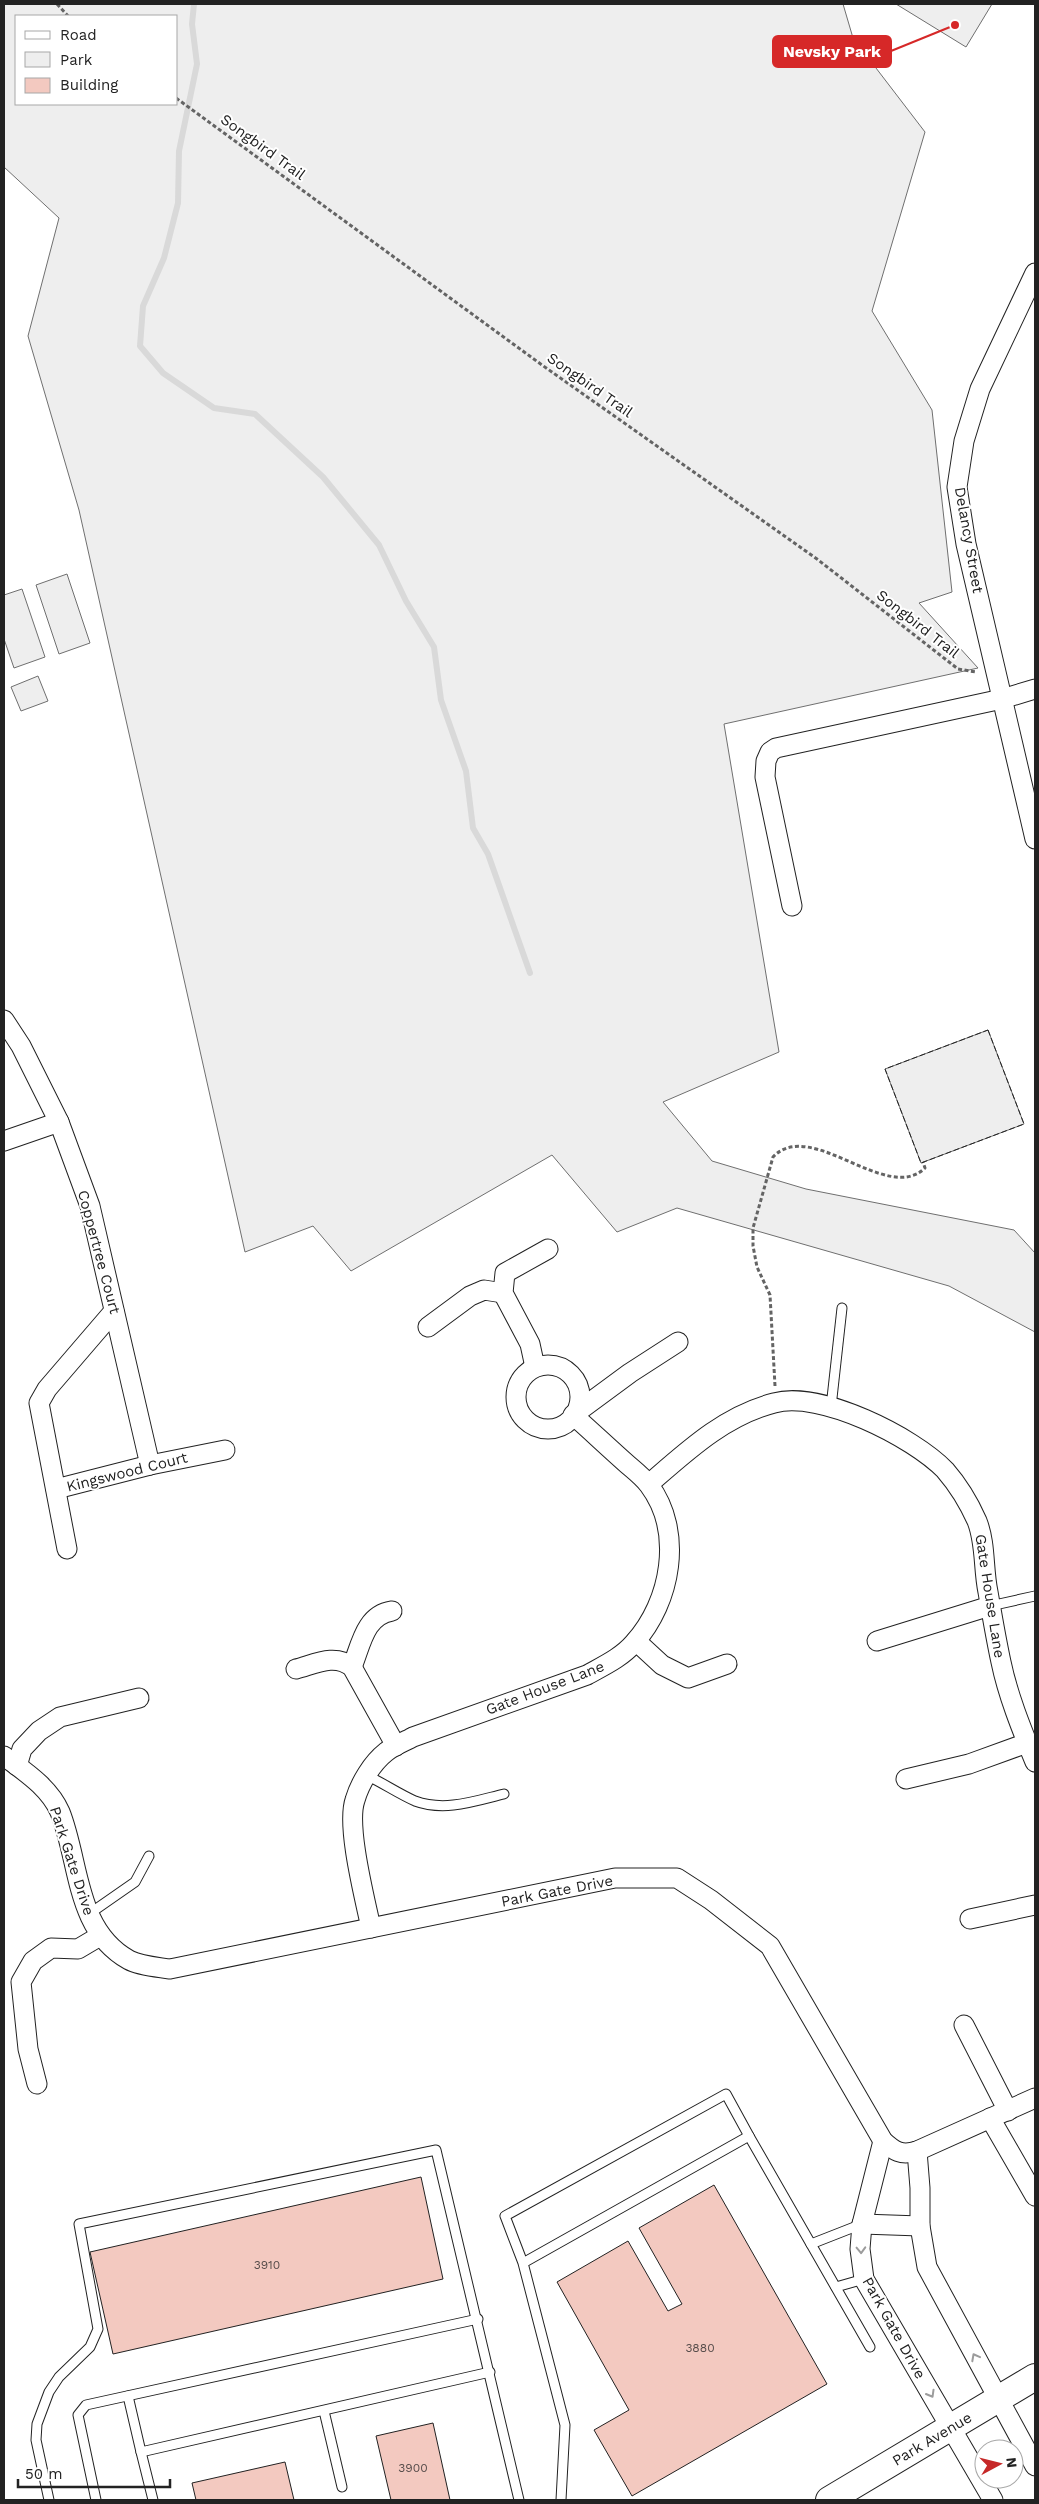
<svg xmlns="http://www.w3.org/2000/svg" width="1039" height="2504" viewBox="0 0 1039 2504" font-family="'Work Sans',sans-serif">
  <style>
    .green { fill: #eee; stroke: #6f6f6f; fill-rule: evenodd }
    .lines { fill: none; stroke-linecap: round; stroke-linejoin: round }
    .stream { stroke: #d9d9d9; stroke-width: 6 }
    .building { fill: #f3c9c0; stroke: #222 }
    .lane-casing { stroke: #222; stroke-width: 11 }
    .street-casing { stroke: #222; stroke-width: 21 }
    .secondary-casing { stroke: #222; stroke-width: 28 }
    .path { stroke: #646464; stroke-width: 3; stroke-dasharray: 4 2.5; stroke-linecap: butt }
    .lane { stroke: #fff; stroke-width: 9 }
    .street { stroke: #fff; stroke-width: 19 }
    .secondary { stroke: #fff; stroke-width: 26 }
    .fence { stroke: #222; stroke-width: 1; stroke-dasharray: 6 2.5; stroke-linecap: butt }
    .oneway { stroke: #9c9c9c }
    .labels { text-anchor: middle; stroke-width: 4; stroke-linejoin: round; paint-order: stroke }
    .number-label { font-size: 12px; fill: #564c4a }
    .street-label { font-size: 15px; fill: #222; stroke: #fff }
    .leader { fill: none; stroke: #d62828; stroke-width: 2 }
    .callout-dot { fill: #d62828; stroke: #fff; stroke-width: 2 }
    .callout { fill: #d62828; stroke: #d62828; stroke-width: 2 }
    .callout-label { font-size: 16px; text-anchor: middle; font-weight: bold; fill: #fff }
  </style>
  <rect width="100%" height="100%" fill="#fff"/>
  <g class="green">
    <path d="M4 4H843L853 38 925 132 872 311 932 410 952 592 919 603 978 668 724 724 779 1052 663 1102 712 1161 806 1189 1014 1230 1035 1253V1332L949 1286 677 1208 617 1232 552 1155 351 1271 313 1226 245 1252 79 510 28 336 59 218 4 167ZM16 16H176V104H16Z"/>
    <path d="M896 4H992L966 47Z"/>
    <path d="M67 574 90 643 59 654 36 585Z"/>
    <path d="M22 589 45 657 14 668 4 639V595Z"/>
    <path d="M38 676 48 701 21 711 11 687Z"/>
    <path d="M988 1030 1024 1124 921 1163 885 1069Z"/>
  </g>
  <g class="lines">
    <path class="stream" d="M194 4 192 24 197 64 179 151 178 203 164 258 143 306 140 346 163 373 214 408 255 414 323 477 379 545 406 601 434 647 441 700 466 771 473 828 488 854 530 973"/>
  </g>
  <g class="building">
    <path d="M421 2177 443 2279 113 2354 90 2252Z"/>
    <path d="M714 2185 827 2384 632 2496 594 2430 629 2410 557 2282 628 2241 668 2311 682 2304 639 2228Z"/>
    <path d="M433 2423 450 2500H391L376 2436Z"/>
    <path d="M285 2462 294 2500H196L192 2483Z"/>
  </g>
  <g class="lines">
    <g class="lane-casing">
      <g id="lane">
        <path d="M831 1407 842 1308"/>
        <path d="M990 1606 1035 1596"/>
        <path d="M366 1775C383 1783 399 1794 415 1801 445 1812 475 1801 504 1794"/>
        <path d="M89 1914 135 1882 149 1856"/>
        <path d="M749 2136 870 2347"/>
        <path d="M811 2244 862 2224"/>
        <path d="M523 2263 749 2136 726 2094 505 2216 523 2263 565 2425 561 2500"/>
        <path d="M836 2287 864 2279"/>
        <path d="M128 2396 141 2452 490 2372"/>
        <path d="M324 2411 342 2487"/>
        <path d="M141 2452 153 2500"/>
        <path d="M49 2500 36 2440 37 2424 49 2392 59 2377 90 2347 98 2329 79 2224 436 2150 519 2500"/>
        <path d="M96 2500 78 2415 86 2405 478 2319"/>
      </g>
    </g>
    <g class="street-casing">
      <g id="street">
        <path d="M1035 273 980 389 964 441 957 487 966 544 1035 839"/>
        <path d="M792 906 765 777 766 761 770 752 776 748 1002 699 1035 689"/>
        <path d="M4 1020 21 1046 59 1122 90 1206 150 1465"/>
        <path d="M4 1141 59 1122"/>
        <path d="M428 1327 470 1296 484 1290 503 1293"/>
        <circle cx="548" cy="1397" r="32"/>
        <path d="M535 1367 530 1344 503 1293 505 1273 548 1249"/>
        <path d="M649 1484C687 1451 724 1416 774 1403 820 1390 913 1437 945 1470 958 1485 969 1503 977 1521 986 1544 983 1568 988 1592 992 1615 996 1639 1001 1662 1008 1696 1022 1730 1035 1762"/>
        <path d="M56 1489 150 1465 225 1450"/>
        <path d="M67 1549 39 1403 47 1389 114 1311"/>
        <path d="M636 1641 662 1665 688 1678 727 1664"/>
        <path d="M877 1641 990 1606"/>
        <path d="M352 1667C361 1645 365 1615 392 1611"/>
        <path d="M296 1669C315 1664 335 1653 352 1667L396 1746"/>
        <path d="M4 1756C25 1772 49 1787 60 1812 80 1862 75 1930 129 1960 140 1966 157 1967 170 1969L615 1878H677L711 1900 770 1946 883 2141C894 2151 901 2156 917 2151L1035 2098"/>
        <path d="M17 1766 22 1749 39 1731 60 1717 139 1698"/>
        <path d="M906 1779 969 1764 1027 1743"/>
        <path d="M970 1919 1035 1905"/>
        <path d="M371 1928C365 1899 346 1826 355 1800 360 1783 372 1763 386 1752 393 1746 404 1742 413 1737L587 1675C603 1666 621 1658 634 1643 671 1602 684 1532 649 1485 643 1477 634 1470 627 1464 609 1448 591 1431 573 1415L630 1373 678 1342"/>
        <path d="M964 2025 1008 2111"/>
        <path d="M37 2084 28 2049 21 1982 33 1961 51 1948 78 1949 100 1936"/>
        <path d="M990 2118 1035 2196"/>
        <path d="M883 2141 862 2224 860 2249 864 2279 993 2500"/>
        <path d="M917 2151 920 2188V2226L927 2267 1035 2466"/>
        <path d="M862 2224 920 2226"/>
      </g>
    </g>
    <g class="secondary-casing">
      <path id="secondary" d="M829 2500 1035 2377"/>
    </g>
    <g class="path">
      <path d="M57 4 68 16"/>
      <path d="M176 98 542 365 817 559 958 669 976 672"/>
      <path d="M775 1386 770 1295 757 1267 753 1246V1228L773 1157C811 1117 887 1205 925 1168L923 1162"/>
    </g>
    <use href="#lane" class="lane"/>
    <use href="#street" class="street"/>
    <use href="#secondary" class="secondary"/>
    <path class="fence" d="M988 1030 1024 1124 921 1163 885 1069Z"/>
  </g>
  <defs><path id="oneway-chevron" d="M-2-3.5L2.5 0L-2 3.5" fill="none" stroke-width="1.6" stroke-linecap="round" stroke-linejoin="round" transform="scale(1.25)"/></defs>
  <g class="oneway">
    <use href="#oneway-chevron" transform="translate(861 2250) rotate(88)"/>
    <use href="#oneway-chevron" transform="translate(975 2357) rotate(-118)"/>
    <use href="#oneway-chevron" transform="translate(931 2394) rotate(60)"/>
  </g>
  <g class="labels">
    <g class="number-label">
      <text x="267" y="2269">3910</text>
      <text x="700" y="2352">3880</text>
      <text x="413" y="2472">3900</text>
    </g>
    <g class="street-label">
      <text transform="translate(263 147) rotate(36)" y="5">Songbird Trail</text>
      <text transform="translate(590 385) rotate(35)" y="5">Songbird Trail</text>
      <text transform="translate(969 540) rotate(80)" y="5">Delancy Street</text>
      <text transform="translate(918 624) rotate(38)" y="5">Songbird Trail</text>
      <text transform="translate(99 1252) rotate(75)" y="5">Coppertree Court</text>
      <text transform="translate(127 1472) rotate(-14)" y="5">Kingswood Court</text>
      <text transform="translate(990 1596) rotate(81)" y="5">Gate House Lane</text>
      <text transform="translate(545 1688) rotate(-21)" y="5">Gate House Lane</text>
      <text transform="translate(72 1861) rotate(72)" y="5">Park Gate Drive</text>
      <text transform="translate(557 1891) rotate(-11)" y="5">Park Gate Drive</text>
      <text transform="translate(894 2328) rotate(61)" y="5">Park Gate Drive</text>
      <text transform="translate(932 2439) rotate(-31)" y="5">Park Avenue</text>
    </g>
  </g>
  <path class="leader" d="M955 25L891 51"/>
  <circle class="callout-dot" cx="955" cy="25" r="5"/>
  <rect class="callout" x="773" y="36" width="118" height="31" rx="5"/>
  <g class="callout-label">
    <text x="832" y="57">Nevsky Park</text>
  </g>
  <rect width="1039" height="2504" fill="none" stroke="#222222" stroke-width="10"/>
  <rect x="15" y="15" width="162" height="90" fill="#ffffff" stroke="#a7a7a7"/>
  <rect x="25" y="31" width="25" height="8" fill="#ffffff" stroke="#a7a7a7"/>
  <text x="60" y="40" font-size="15" fill="#222222">Road</text>
  <rect x="25" y="52" width="25" height="15" fill="#eeeeee" stroke="#a7a7a7"/>
  <text x="60" y="65" font-size="15" fill="#222222">Park</text>
  <rect x="25" y="78" width="25" height="15" fill="#f3c9c0" stroke="#a7a7a7"/>
  <text x="60" y="90" font-size="15" fill="#222222">Building</text>
  <g transform="translate(999 2464) rotate(83)"><circle r="24" fill="#ffffff" stroke="#a7a7a7"/>
  <path d="M0-4L9 19L0 12L-9 19Z" fill="#c62828"/>
  <text y="-8" font-size="14" font-weight="bold" text-anchor="middle" fill="#222222">N</text>
  </g>
  <path d="M18 2479v8h152v-8" fill="none" stroke="#222222" stroke-width="2.5"/>
  <text x="25" y="2479" font-size="15" fill="#222222" stroke="#ffffff" stroke-width="4" paint-order="stroke">50 m</text>
</svg>
